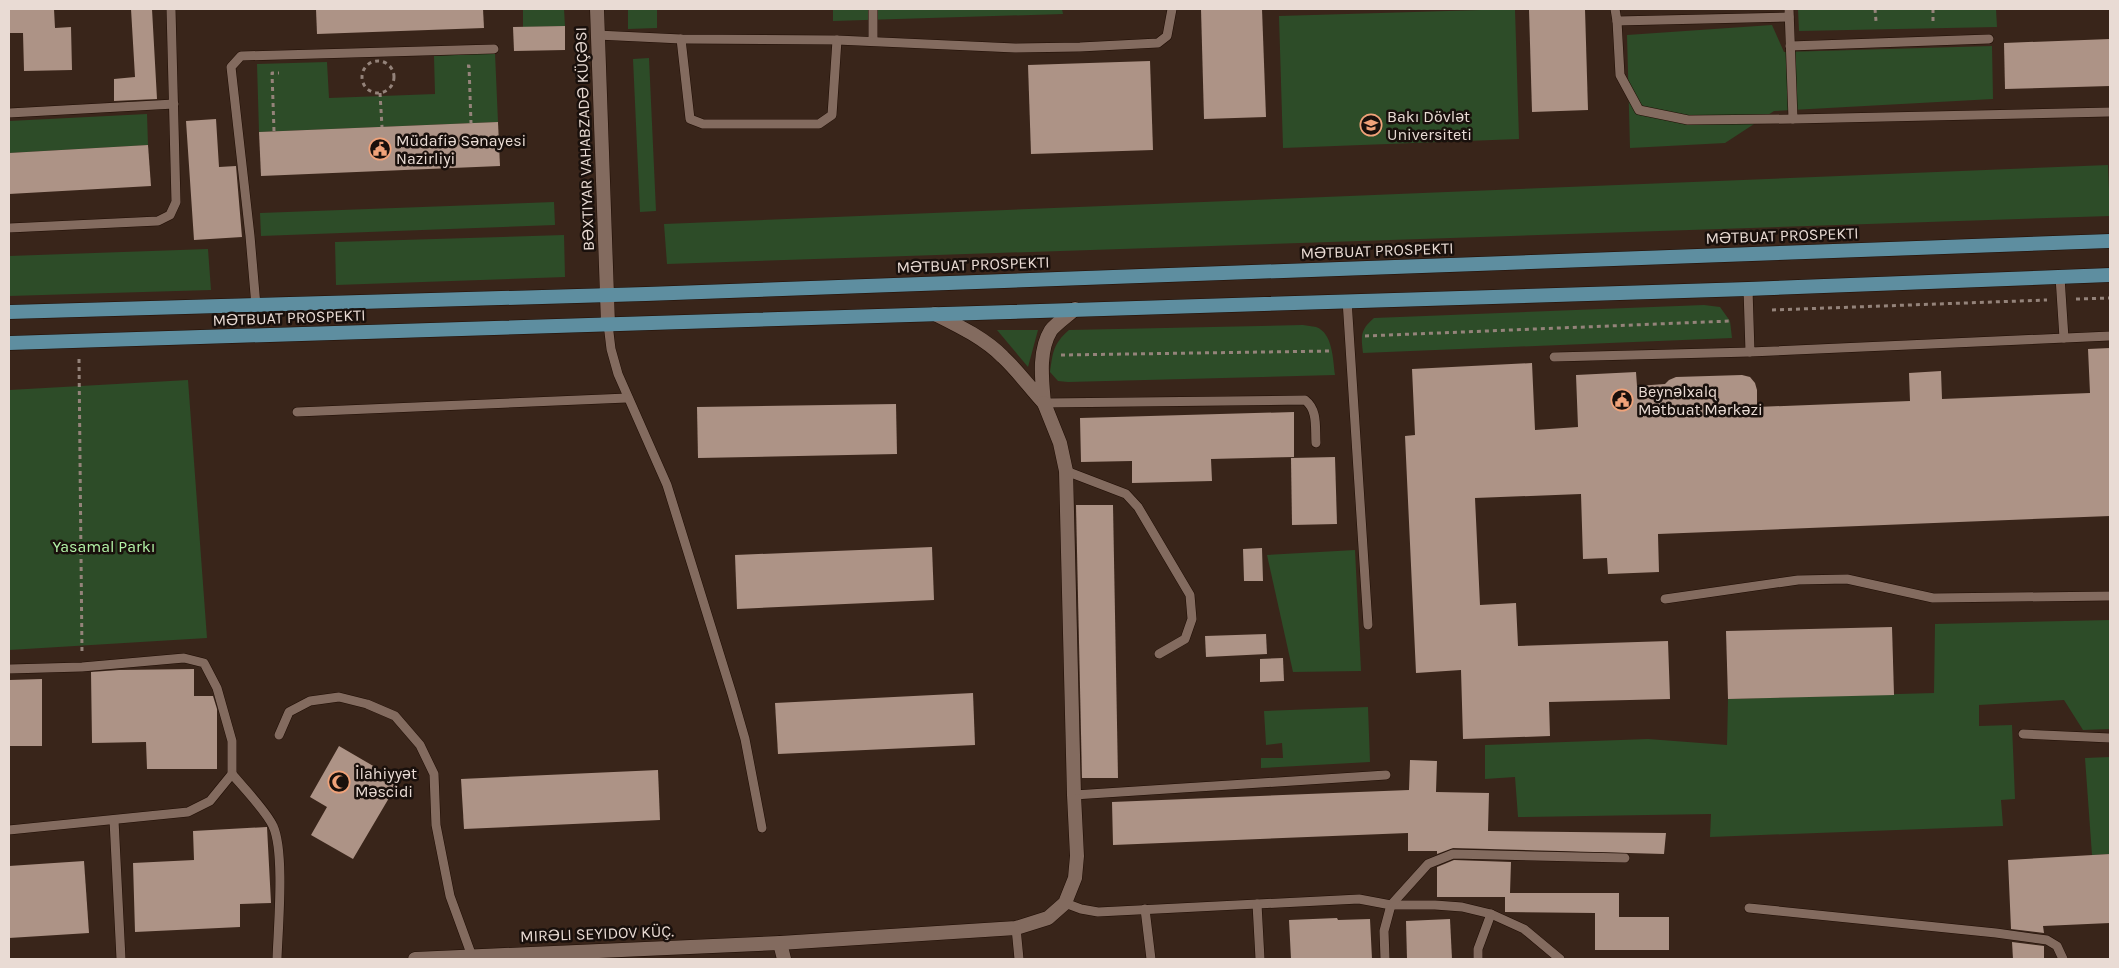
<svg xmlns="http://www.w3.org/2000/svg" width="2119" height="968" viewBox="0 0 2119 968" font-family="Karla,sans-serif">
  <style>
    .green { fill: #2d4c28 }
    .building { fill: #ad9386 }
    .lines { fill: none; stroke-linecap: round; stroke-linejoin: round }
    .service-casing { stroke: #1f0d04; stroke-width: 10 }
    .minor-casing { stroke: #1f0d04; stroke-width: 15 }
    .tertiary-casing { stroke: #1f0d04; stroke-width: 15 }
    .primary-casing { stroke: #1f0d04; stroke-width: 15 }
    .path { stroke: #94837a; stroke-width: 3; stroke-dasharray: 4 4; stroke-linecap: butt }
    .service { stroke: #836b5f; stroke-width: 9 }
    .minor { stroke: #836b5f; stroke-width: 14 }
    .tertiary { stroke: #836b5f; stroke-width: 14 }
    .primary { stroke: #5e8ea0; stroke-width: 14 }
    .labels { text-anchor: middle; stroke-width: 5; stroke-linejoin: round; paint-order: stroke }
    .poi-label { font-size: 16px; fill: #e9dbd4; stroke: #19100c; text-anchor: start }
    .street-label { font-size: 16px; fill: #e9dbd4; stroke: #19100c }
    .park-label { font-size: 16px; fill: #b3f3a7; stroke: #19100c }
  </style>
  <rect width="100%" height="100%" fill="#39251a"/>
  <g class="green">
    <path d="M523 9H564L565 26 523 27Z"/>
    <path d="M628 9H657V28L628 29Z"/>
    <path d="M833 9H1062L1063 14 833 21Z"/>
    <path d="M1515 9 1519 139 1283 148 1279 16Z"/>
    <path d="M1798 9H1996L1997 27 1799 31Z"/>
    <path d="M1772 25 1784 52 1992 46 1993 99 1774 111 1725 143 1630 148 1627 35Z"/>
    <path d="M495 53 498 122 259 132 257 64 327 62 329 98 435 94 434 56Z"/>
    <path d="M649 58 656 211 640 212 633 59Z"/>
    <path d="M147 114 148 145 9 153V121Z"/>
    <path d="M2108 165 2110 216 667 264 664 224Z"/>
    <path d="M554 202 555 225 261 236 260 213Z"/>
    <path d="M564 235 565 277 336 285 335 242Z"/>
    <path d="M208 249 211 290 9 296V256Z"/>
    <path d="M1704 305 1720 307 1730 321 1732 338 1363 353C1361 336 1360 330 1374 318Z"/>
    <path d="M1303 325C1307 326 1312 326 1316 327 1333 333 1333 360 1335 375L1068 382 1058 381 1050 372C1053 352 1053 344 1069 330Z"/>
    <path d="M997 330H1038L1028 367Z"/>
    <path d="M188 380 207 638 9 650V390Z"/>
    <path d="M1355 550 1361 671 1293 672 1267 555Z"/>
    <path d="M2110 620V729L2083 730 2064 700 1979 705V726L2012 725 2015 799 2001 800 2003 826 1710 837 1711 814 1518 817 1515 777 1485 779V745L1648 739 1727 745 1728 699 1934 693 1935 624Z"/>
    <path d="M1368 707 1370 762 1261 768V758H1283L1282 743 1266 745 1264 711Z"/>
    <path d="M2110 757V854L2092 855 2085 758Z"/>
  </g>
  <g class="building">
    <path d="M9 9H54L55 28 71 27 72 70 24 71 23 33H9Z"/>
    <path d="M131 9H152L157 99 114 101V79L135 77Z"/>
    <path d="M316 9H483L484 28 317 34Z"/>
    <path d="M1201 9H1262L1266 117 1204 119Z"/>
    <path d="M1529 9H1585L1588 110 1532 112Z"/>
    <path d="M565 26V50L514 51 513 27Z"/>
    <path d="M2110 39V86L2005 89 2004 43Z"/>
    <path d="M1150 61 1153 150 1031 154 1028 65Z"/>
    <path d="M216 119 219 167 236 166 242 237 194 240 186 121Z"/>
    <path d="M498 122 500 166 261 176 259 132Z"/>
    <path d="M148 145 151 186 9 194V153Z"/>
    <path d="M2110 348V516L1658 534 1659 572 1608 574 1607 558 1583 559 1581 494 1475 498 1480 605 1516 603 1518 646 1668 641 1670 699 1549 702 1550 736 1463 739 1461 670 1416 673 1405 436 1415 435 1412 369 1532 363 1535 430 1578 427 1576 375 1636 372 1637 386 1665 384 1669 380 1676 377 1742 375 1750 377 1755 383 1757 390V407L1910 401 1909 373 1941 371 1942 399 2090 393 2088 349Z"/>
    <path d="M896 404 897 454 698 458 697 407Z"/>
    <path d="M1294 412V457L1211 459 1212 481 1132 483V461L1081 462 1080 418Z"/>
    <path d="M1335 457 1337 524 1292 525 1291 458Z"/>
    <path d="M1076 505H1113L1118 778H1082Z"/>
    <path d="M932 547 934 600 737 609 735 555Z"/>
    <path d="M1262 548 1263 581H1244L1243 549Z"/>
    <path d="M1892 627 1894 695 1728 699 1726 631Z"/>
    <path d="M1266 634 1267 654 1206 657 1205 636Z"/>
    <path d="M1283 658 1284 681 1260 682V659Z"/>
    <path d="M194 669V696H213L217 709V769H147L146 742 92 743 91 672 119 670Z"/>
    <path d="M42 679V746H9V680Z"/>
    <path d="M973 693 975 745 778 754 775 703Z"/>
    <path d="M339 746 399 781 353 859 311 835 327 807 310 797Z"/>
    <path d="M1410 760 1437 761 1436 792 1489 793 1488 831 1666 833 1664 854 1453 848 1437 854V851H1408V833L1113 845 1112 802 1409 790Z"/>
    <path d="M658 770 660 820 464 829 461 779Z"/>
    <path d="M267 827 271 903 240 904V927L135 932 133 863 194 860 193 831Z"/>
    <path d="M2110 854V923L2043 926 2044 933 2011 929 2008 860Z"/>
    <path d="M1454 860 1511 862 1510 893H1619V917H1669V950H1595V913L1505 912V897H1437V867Z"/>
    <path d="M84 861 89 933 9 938V866Z"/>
    <path d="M1337 918 1338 920 1370 919 1372 959H1291L1289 920Z"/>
    <path d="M1450 919 1452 959H1407L1406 921Z"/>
    <path d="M2012 942 2044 946V959H2013Z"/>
  </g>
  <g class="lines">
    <g class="service-casing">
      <g id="service">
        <path d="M873 9V41"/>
        <path d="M1615 9 1617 21 1789 17"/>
        <path d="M1789 9 1793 119"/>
        <path d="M1617 21 1620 75 1639 110 1688 120 1793 119 2110 112"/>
        <path d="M597 35 681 39 837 40 1015 48 1080 47 1158 43 1167 36 1172 9"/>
        <path d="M681 39 690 119 703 124H819L832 115 837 40"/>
        <path d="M1790 46 1989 39"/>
        <path d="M9 113 174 104"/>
        <path d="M9 228 158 221 170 215 176 202 171 9"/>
        <path d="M2060 277 2064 338"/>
        <path d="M1748 289 1750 352 2110 336"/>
        <path d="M1347 300 1368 625"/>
        <path d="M256 306 250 236 231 67 241 56 494 49"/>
        <path d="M608 324 611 349 618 374 667 485 732 694 745 739 762 828"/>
        <path d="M1554 357 1750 352"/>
        <path d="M1044 403 1305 400C1318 410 1315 427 1316 443"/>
        <path d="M297 412 627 398"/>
        <path d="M1066 471 1126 494 1138 507 1190 595 1192 619 1185 639 1159 654"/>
        <path d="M1665 599 1798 580 1847 579 1933 598 2110 596"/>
        <path d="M9 669 82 667 184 658 204 663 217 688 232 741V774L210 801 188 812 9 830"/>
        <path d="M2023 734 2110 738"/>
        <path d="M279 735 289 712 310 701 339 697 367 704 395 716 420 745 434 774 436 825 450 896 473 959"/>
        <path d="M232 774C243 787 267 812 273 826 285 852 278 928 277 959"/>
        <path d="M1074 795 1386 775"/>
        <path d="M114 820 121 959"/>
        <path d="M1065 903 1081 909 1098 912 1359 899 1391 905H1435L1462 907 1491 914 1524 929 1560 959"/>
        <path d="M1257 904 1260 959"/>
        <path d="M1749 908 1996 933 2047 940 2057 946 2063 959"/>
        <path d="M1145 909 1151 959"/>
        <path d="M1016 928 1019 959"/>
        <path d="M1385 959 1384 931 1391 905 1428 864 1453 854 1625 858"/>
        <path d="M1478 959V949L1491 914"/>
      </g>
    </g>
    <g class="minor-casing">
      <g id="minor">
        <path d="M935 314C959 326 984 338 1003 357 1018 371 1030 388 1044 403 1042 380 1038 351 1051 330 1057 323 1067 316 1075 309"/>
        <path d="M780 943 784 959"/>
        <path d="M415 959 780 943 1016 928 1048 918 1065 903 1075 878 1077 856 1074 795 1066 471 1060 443 1044 403"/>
      </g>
    </g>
    <g class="tertiary-casing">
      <path id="tertiary" d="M597 9 608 324"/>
    </g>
    <g class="primary-casing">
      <g id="primary">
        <path d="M9 312 646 294 2110 241"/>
        <path d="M9 343 1748 289 2110 275"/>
      </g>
    </g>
    <g class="path">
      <path d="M1875 9 1876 21"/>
      <path d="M1933 9V21"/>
      <circle cx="378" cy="77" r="16"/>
      <path d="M467 66H469L471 123"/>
      <path d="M380 93 382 127"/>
      <path d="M274 131 272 73H279"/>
      <path d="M2076 299 2110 298"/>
      <path d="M1772 310 2047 300"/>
      <path d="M1365 336 1730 321"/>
      <path d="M1061 355 1332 351"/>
      <path d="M79 359 82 653"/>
    </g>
    <use href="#service" class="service"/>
    <use href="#minor" class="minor"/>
    <use href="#tertiary" class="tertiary"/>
    <use href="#primary" class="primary"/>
  </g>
  <defs>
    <g id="university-ring" transform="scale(1.125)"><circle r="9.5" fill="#19100c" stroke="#f0a279" stroke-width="1.5"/><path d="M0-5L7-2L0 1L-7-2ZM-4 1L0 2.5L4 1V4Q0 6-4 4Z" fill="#f0a279"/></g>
    <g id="civic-ring" transform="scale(1.125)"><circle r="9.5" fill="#19100c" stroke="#f0a279" stroke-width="1.5"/><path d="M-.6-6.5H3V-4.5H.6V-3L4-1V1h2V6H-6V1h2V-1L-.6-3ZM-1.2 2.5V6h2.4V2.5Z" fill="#f0a279"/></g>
    <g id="mosque-ring" transform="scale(1.125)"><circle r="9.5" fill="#19100c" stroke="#f0a279" stroke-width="1.5"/><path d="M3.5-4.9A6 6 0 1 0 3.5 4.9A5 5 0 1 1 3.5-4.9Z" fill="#f0a279"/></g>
  </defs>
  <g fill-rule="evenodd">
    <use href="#university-ring" x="1371" y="125"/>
    <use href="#civic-ring" x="380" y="149"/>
    <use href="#civic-ring" x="1622" y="400"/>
    <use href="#mosque-ring" x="339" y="782"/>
  </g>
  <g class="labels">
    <g class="poi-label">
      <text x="1387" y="122">Bakı Dövlət<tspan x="1387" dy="18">Universiteti</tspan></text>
      <text x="396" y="146">Müdafiə Sənayesi<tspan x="396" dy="18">Nazirliyi</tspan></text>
      <text x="1638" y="397">Beynəlxalq<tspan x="1638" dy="18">Mətbuat Mərkəzi</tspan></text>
      <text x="355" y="779">İlahiyyət<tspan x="355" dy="18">Məscidi</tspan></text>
    </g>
    <g class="street-label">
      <text transform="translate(584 139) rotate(-92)" y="6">BƏXTIYAR VAHABZADƏ KÜÇƏSI</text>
      <text transform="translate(1782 235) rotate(-2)" y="6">MƏTBUAT PROSPEKTI</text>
      <text transform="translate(1377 250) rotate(-2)" y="6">MƏTBUAT PROSPEKTI</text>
      <text transform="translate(973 264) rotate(-2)" y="6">MƏTBUAT PROSPEKTI</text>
      <text transform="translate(289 317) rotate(-2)" y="6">MƏTBUAT PROSPEKTI</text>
      <text transform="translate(597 933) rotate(-2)" y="6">MIRƏLI SEYIDOV KÜÇ.</text>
    </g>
    <g class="park-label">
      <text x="104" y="552">Yasamal Parkı</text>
    </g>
  </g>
  <rect width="2119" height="968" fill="none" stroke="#e9dbd4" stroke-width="20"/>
</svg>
